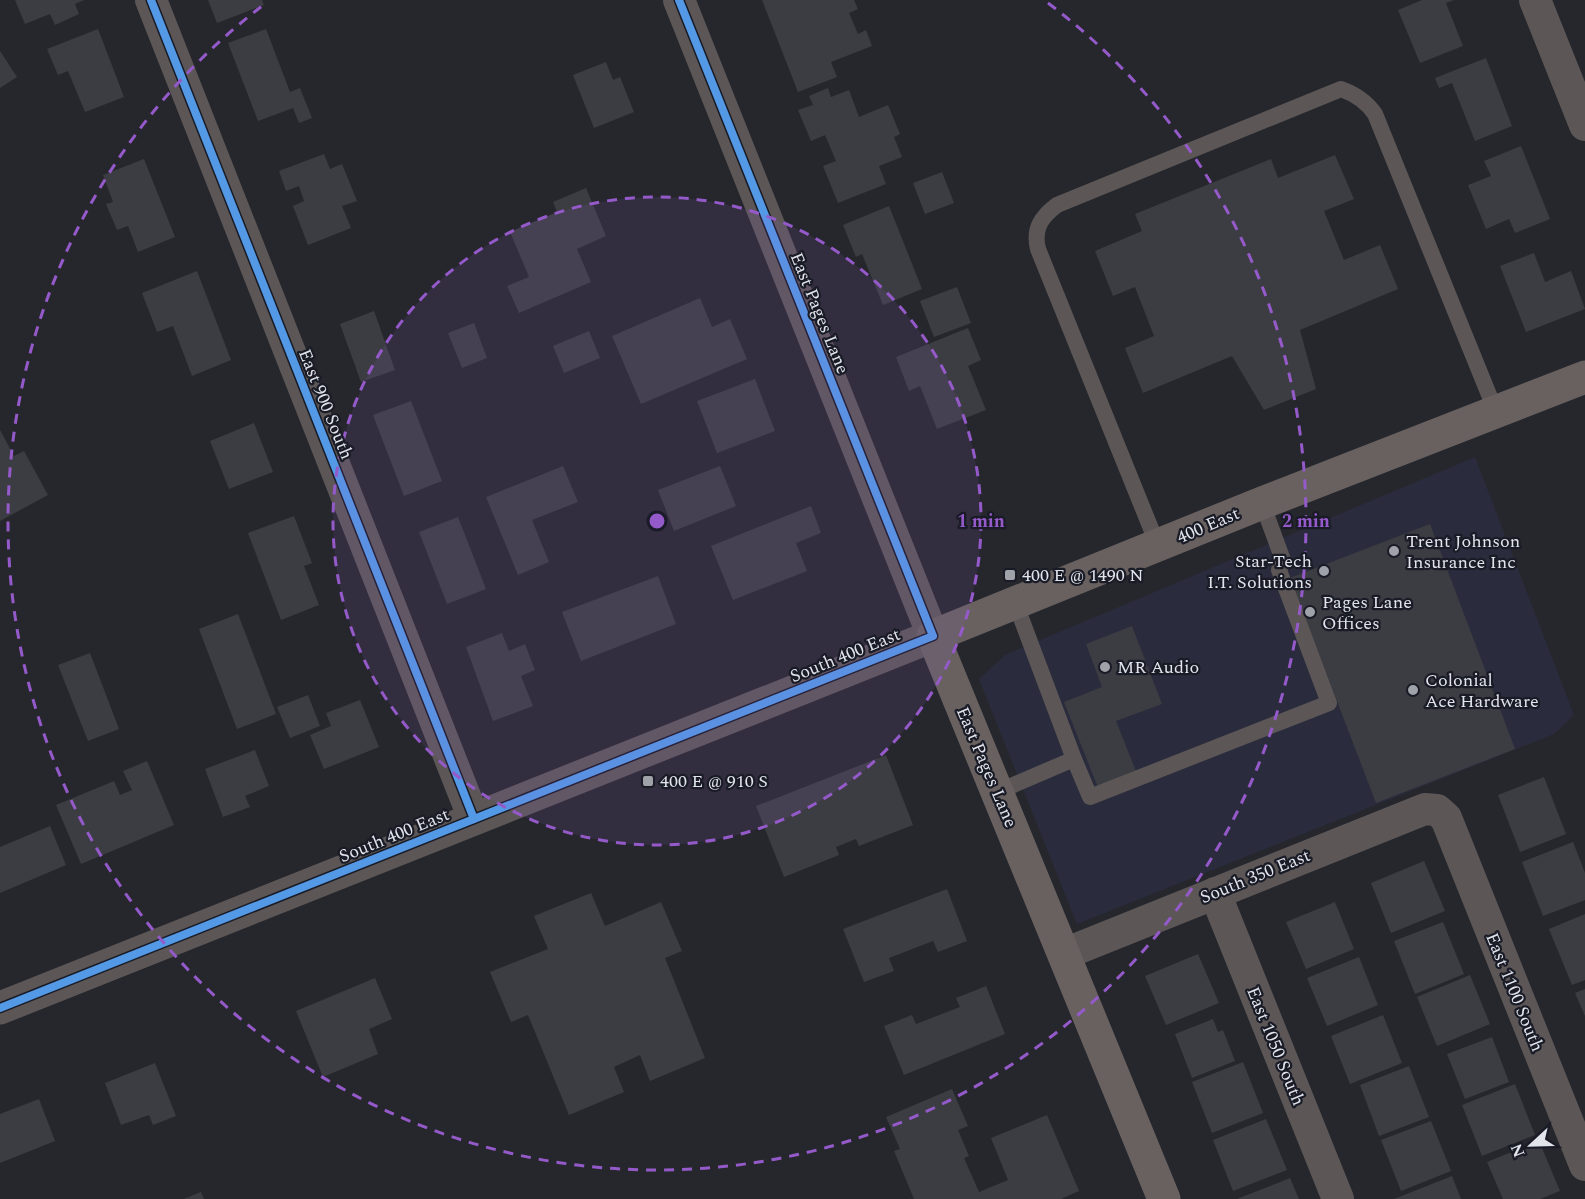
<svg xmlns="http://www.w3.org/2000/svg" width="1585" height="1199" viewBox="0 0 1585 1199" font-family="Spectral,serif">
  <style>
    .built { fill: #2a2c3d }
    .building { fill: #3c3d42 }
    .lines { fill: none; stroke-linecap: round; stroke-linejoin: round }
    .service { stroke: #5c5756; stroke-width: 16 }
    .minor { stroke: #5c5756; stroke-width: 32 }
    .tertiary { stroke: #5c5756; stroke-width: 33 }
    .secondary { stroke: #686160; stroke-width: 33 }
    .cycleway-casing { stroke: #191b26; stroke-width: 11 }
    .cycleway { stroke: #5399e6; stroke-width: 8 }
    .ring { fill: none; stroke: #955aca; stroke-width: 3; stroke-dasharray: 10 8 }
    .poi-dot { fill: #a0a2a9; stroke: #191b26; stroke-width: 2 }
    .labels { text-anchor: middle; stroke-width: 4.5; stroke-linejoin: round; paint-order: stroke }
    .street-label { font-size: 18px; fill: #e2e4ec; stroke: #191b26 }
    .poi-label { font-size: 18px; fill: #e2e4ec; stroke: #191b26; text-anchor: start }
    .centre { fill: #955aca; stroke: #191b26; stroke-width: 3 }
    .ring-label { font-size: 18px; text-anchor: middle; font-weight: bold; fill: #955aca; stroke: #191b26; stroke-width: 4.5; stroke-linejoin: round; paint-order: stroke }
  </style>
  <rect width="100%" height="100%" fill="#26272d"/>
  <path class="built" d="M1475 457 1574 715 1554 734 1077 924 979 679 1005 655Z"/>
  <g class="building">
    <path d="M15 0H84L75 4 79 14 55 25 50 14 25 24Z"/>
    <path d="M208 0H262L264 5 217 23Z"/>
    <path d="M762 0H854L858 9 849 13 858 34 866 30 872 46 831 62 837 77 798 92Z"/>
    <path d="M1422 0H1454L1446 3 1463 46 1420 63 1398 10Z"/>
    <path d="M98 29 124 97 85 112 68 71 58 75 47 49Z"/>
    <path d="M266 29 290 92 300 88 312 118 299 123 293 108 258 121 228 43Z"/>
    <path d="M0 51 17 77 0 88Z"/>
    <path d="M1486 58 1512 126 1475 141 1452 83 1439 88 1435 78Z"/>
    <path d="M606 62 613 80 620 77 634 112 594 128 573 75Z"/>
    <path d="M828 88 831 97 849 90 859 117 888 105 900 134 894 137 902 157 879 166 886 184 838 203 823 166 836 161 825 135 811 141 798 110 813 105 809 96Z"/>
    <path d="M1521 146 1550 219 1515 233 1509 219 1486 229 1468 185 1491 176 1484 161Z"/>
    <path d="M324 154 330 169 342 164 357 201 342 206 351 228 308 245 293 206 304 201 299 186 286 191 279 171Z"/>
    <path d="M1335 155 1354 199 1324 211 1344 260 1380 245 1398 289 1300 330 1316 389 1264 410 1232 356 1143 393 1125 348 1154 336 1135 287 1113 296 1095 251 1142 231 1135 214 1271 159 1278 178Z"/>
    <path d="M144 159 175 237 138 252 128 226 117 230 106 204 113 202 103 175Z"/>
    <path d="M942 172 954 203 925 214 913 183Z"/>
    <path d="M586 188 606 236 577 249 591 282 519 313 507 286 529 277 510 232 557 212 553 202Z"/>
    <path d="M889 206 922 289 883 305 862 254 856 257 843 225Z"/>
    <path d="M1534 253 1545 282 1571 271 1585 309 1526 332 1500 266Z"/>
    <path d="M197 271 231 360 192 376 173 326 157 332 142 293Z"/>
    <path d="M957 287 971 323 934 337 920 301Z"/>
    <path d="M700 298 712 327 730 319 747 359 641 404 612 336Z"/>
    <path d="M374 311 395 370 361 382 340 324Z"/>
    <path d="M474 323 487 358 462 368 448 333Z"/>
    <path d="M968 328 981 360 968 366 986 410 937 429 920 386 909 391 896 357Z"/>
    <path d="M589 331 600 358 564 373 553 346Z"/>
    <path d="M755 379 775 431 717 453 697 401Z"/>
    <path d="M411 401 442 481 404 496 373 415Z"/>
    <path d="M254 423 273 472 229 489 210 441Z"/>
    <path d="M0 430 14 456 24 451 48 495 0 521Z"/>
    <path d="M563 466 578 502 532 520 549 562 518 575 486 497Z"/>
    <path d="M720 466 736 506 674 531 658 490Z"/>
    <path d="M811 506 821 533 796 543 807 571 733 600 711 546Z"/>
    <path d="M294 516 312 563 304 566 319 605 281 620 248 533Z"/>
    <path d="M458 517 486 589 447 604 419 532Z"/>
    <path d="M1430 524 1515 749 1376 803 1290 578Z"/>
    <path d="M658 576 676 624 581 661 562 612Z"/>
    <path d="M238 614 276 714 237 729 199 629Z"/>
    <path d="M1132 626 1162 704 1116 721 1137 774 1099 790 1064 702 1102 687 1086 644Z"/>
    <path d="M502 633 509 651 525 644 535 670 521 676 533 706 493 721 466 647Z"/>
    <path d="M90 653 119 729 88 741 58 665Z"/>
    <path d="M308 695 320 726 290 738 277 707Z"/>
    <path d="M360 700 379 747 324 769 310 735 331 726 326 713Z"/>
    <path d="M255 750 269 786 245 796 250 807 223 817 205 769Z"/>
    <path d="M886 755 913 825 859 846 856 839 836 847 839 855 784 877 756 806Z"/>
    <path d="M147 761 174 825 81 864 56 805 114 781 120 795 132 790 123 771Z"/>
    <path d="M1544 777 1566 834 1520 852 1498 795Z"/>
    <path d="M50 826 66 865 0 893V847Z"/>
    <path d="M1573 842 1585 873V900L1543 916 1522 862Z"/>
    <path d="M1424 861 1445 911 1391 933 1371 883Z"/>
    <path d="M947 889 967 941 938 952 933 941 889 958 894 971 864 982 843 929Z"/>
    <path d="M591 893 605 926 661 902 682 951 665 958 705 1058 650 1081 640 1055 614 1067 624 1092 569 1115 528 1015 511 1022 490 972 548 949 534 916Z"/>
    <path d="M1335 902 1354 949 1306 969 1286 922Z"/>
    <path d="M1585 914V980L1572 985 1549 929Z"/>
    <path d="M1443 922 1464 974 1415 994 1394 941Z"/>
    <path d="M1198 954 1219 1003 1166 1025 1145 976Z"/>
    <path d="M1359 957 1378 1005 1327 1026 1307 978Z"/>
    <path d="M1470 975 1490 1024 1437 1046 1417 997Z"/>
    <path d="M375 978 392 1019 369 1029 378 1054 323 1077 296 1011Z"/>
    <path d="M986 986 1005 1034 904 1075 884 1026 912 1015 916 1024 960 1007 956 998Z"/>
    <path d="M1585 989V1016L1575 993Z"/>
    <path d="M1383 1015 1402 1063 1350 1084 1331 1036Z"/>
    <path d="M1213 1019 1218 1032 1223 1030 1235 1061 1192 1078 1175 1034Z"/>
    <path d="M1492 1037 1509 1082 1465 1099 1447 1054Z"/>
    <path d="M1243 1062 1263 1113 1212 1133 1192 1082Z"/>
    <path d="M155 1063 176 1116 153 1125 149 1115 121 1125 105 1083Z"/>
    <path d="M1409 1066 1429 1117 1379 1136 1360 1085Z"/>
    <path d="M1515 1084 1535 1135 1482 1156 1462 1105Z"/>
    <path d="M952 1089 968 1126 958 1130 969 1156 964 1158 979 1192 1008 1180 991 1138 1047 1115 1079 1191 1061 1199H914L894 1151 900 1149 886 1117Z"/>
    <path d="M39 1099 55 1141 0 1163V1114Z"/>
    <path d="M1266 1119 1287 1170 1233 1191 1213 1140Z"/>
    <path d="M1431 1121 1451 1171 1401 1191 1381 1140Z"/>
    <path d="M1539 1141 1560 1191 1540 1199H1503L1487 1162Z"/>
    <path d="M1452 1176 1461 1199H1394Z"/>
    <path d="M1290 1178 1299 1199H1237Z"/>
    <path d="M201 1192 204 1199H184Z"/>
  </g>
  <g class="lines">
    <g class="service">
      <path d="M1158 546 1038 249C1033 229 1041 217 1057 205L1341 89C1355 94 1366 101 1375 114L1496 412"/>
      <path d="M1074 759 1090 797 1329 703 1279 570 1283 560 1262 503"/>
      <path d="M997 792 1074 759 1015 602"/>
    </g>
    <g class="minor">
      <path d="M151 0 474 819"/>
      <path d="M679 0 933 636"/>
      <path d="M1535 0 1585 125"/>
      <path d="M1215 893 1338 1199"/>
      <path d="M1064 954 1425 809 1437 810 1446 818 1585 1165"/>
    </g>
    <path class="tertiary" d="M0 1008 933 636"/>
    <path class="secondary" d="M1164 1199 933 636 1262 503 1585 377"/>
    <g class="cycleway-casing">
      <g id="cycleway">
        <path d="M151 0 474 819"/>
        <path d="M0 1008 933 636 679 0"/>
      </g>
    </g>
    <use href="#cycleway" class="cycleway"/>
  </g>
  <circle cx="657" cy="521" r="324" fill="#955aca" fill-opacity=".12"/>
  <g class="ring">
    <circle cx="657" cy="521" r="324"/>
    <path d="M1048 3A649 649 0 1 1 266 3"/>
  </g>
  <g class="poi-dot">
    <circle cx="1394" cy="551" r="6"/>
    <circle cx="1324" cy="571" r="6"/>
    <rect x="1004" y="569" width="12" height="12" rx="3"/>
    <circle cx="1310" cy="612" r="6"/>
    <circle cx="1105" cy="667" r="6"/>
    <circle cx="1413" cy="690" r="6"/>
    <rect x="642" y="775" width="12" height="12" rx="3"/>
  </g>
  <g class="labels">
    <g class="street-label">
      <text transform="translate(820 313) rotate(68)" y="6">East Pages Lane</text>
      <text transform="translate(326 404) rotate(68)" y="6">East 900 South</text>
      <text transform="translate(1208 525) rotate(-23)" y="6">400 East</text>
      <text transform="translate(845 655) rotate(-22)" y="6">South 400 East</text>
      <text transform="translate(987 767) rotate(67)" y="6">East Pages Lane</text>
      <text transform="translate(394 835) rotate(-22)" y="6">South 400 East</text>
      <text transform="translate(1255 876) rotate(-22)" y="6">South 350 East</text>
      <text transform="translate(1515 992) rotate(68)" y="6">East 1100 South</text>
      <text transform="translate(1276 1046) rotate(68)" y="6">East 1050 South</text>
    </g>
    <g class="poi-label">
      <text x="1406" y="547">Trent Johnson<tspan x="1406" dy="21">Insurance Inc</tspan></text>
      <text x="1312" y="567" text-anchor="end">Star-Tech<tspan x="1312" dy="21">I.T. Solutions</tspan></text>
      <text x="1022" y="581">400 E @ 1490 N</text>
      <text x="1322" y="608">Pages Lane<tspan x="1322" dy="21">Offices</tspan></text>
      <text x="1117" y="673">MR Audio</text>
      <text x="1425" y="686">Colonial<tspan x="1425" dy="21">Ace Hardware</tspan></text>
      <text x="660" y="787">400 E @ 910 S</text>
    </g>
  </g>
  <circle cx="657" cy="521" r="9" class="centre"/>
  <g class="ring-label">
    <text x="981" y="527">1 min</text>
    <text x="1306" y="527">2 min</text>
  </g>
  <g transform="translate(1531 1145) rotate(248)" stroke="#191b26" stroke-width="4.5" paint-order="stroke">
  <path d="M0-4.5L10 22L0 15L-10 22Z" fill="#e2e4ec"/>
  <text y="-9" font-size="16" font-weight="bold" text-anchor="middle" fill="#e2e4ec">N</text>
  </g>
</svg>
